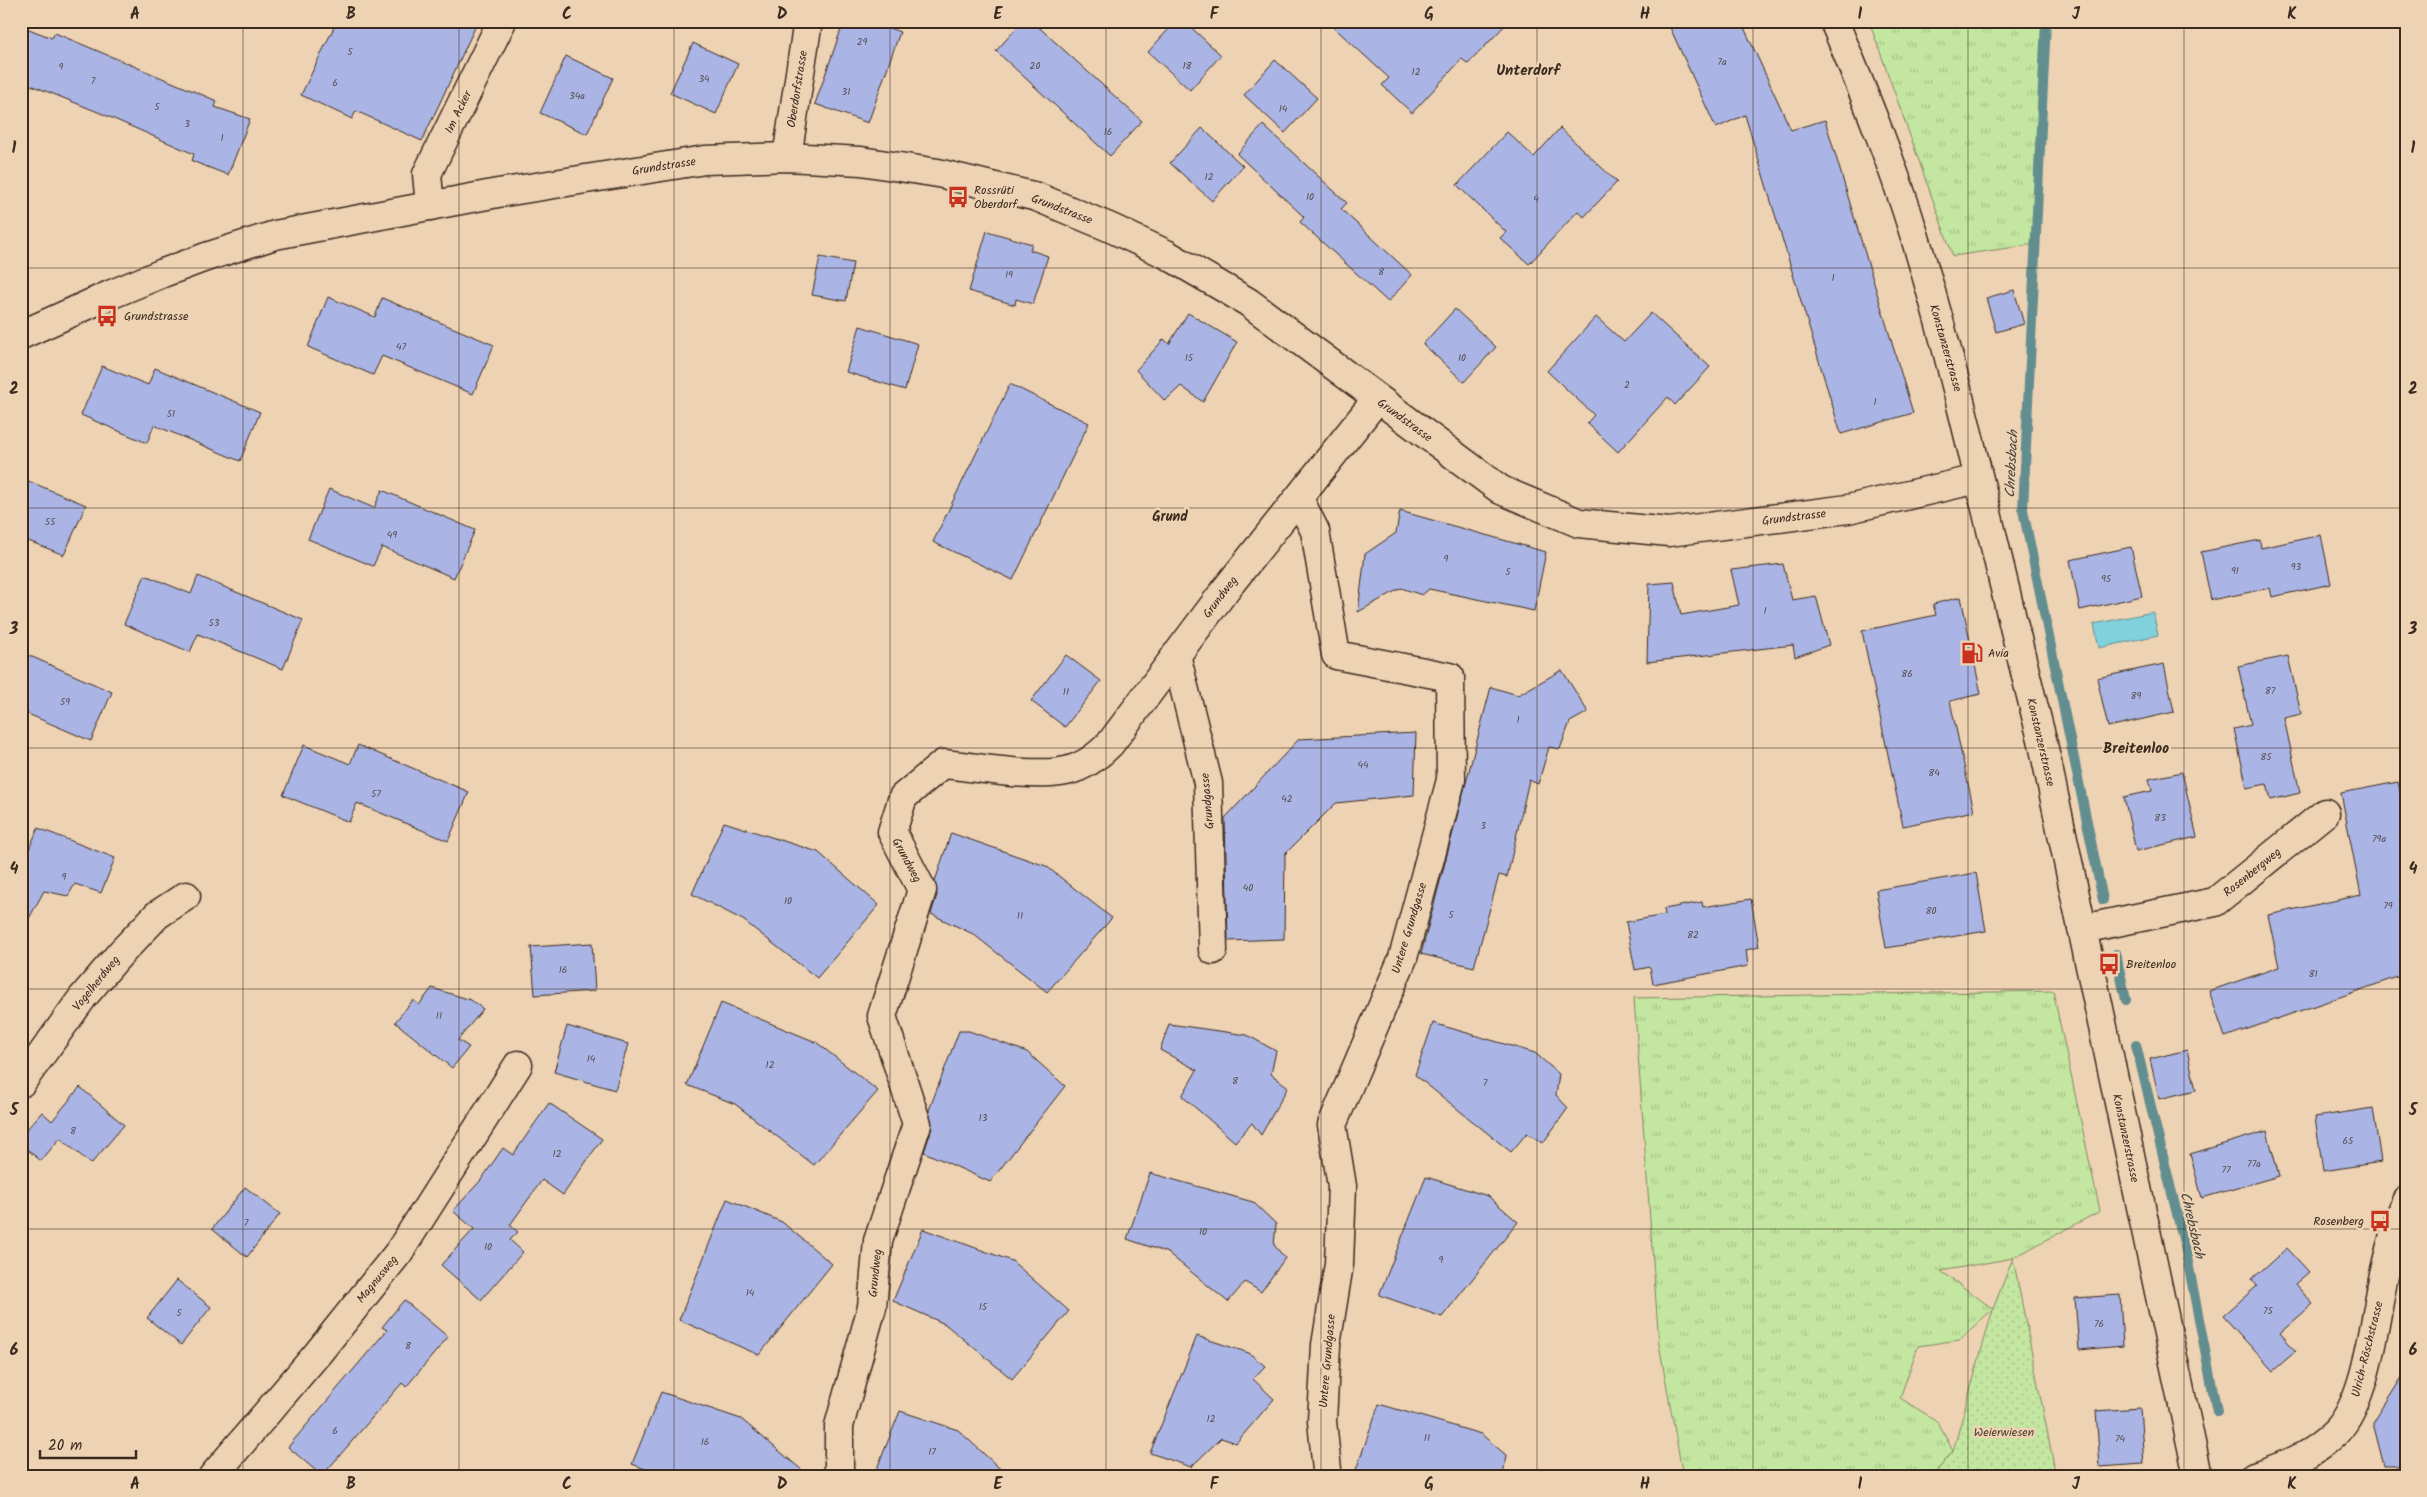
<svg xmlns="http://www.w3.org/2000/svg" width="2427" height="1497" viewBox="0 0 2427 1497" font-family="Kalam,sans-serif">
  <style>
    .grass { fill: url(#grass-tufts); stroke: #7f885f }
    .park { fill: url(#park-dots); stroke: #7f885f }
    .water { fill: #80d1dc; stroke: #648e90 }
    .lines { fill: none; stroke-linecap: round; stroke-linejoin: round }
    .stream { stroke: #648e90; stroke-width: 10 }
    .building { fill: #aab5e5; stroke: #3b2a1e }
    .minor-casing { stroke: #3b2a1e; stroke-width: 31 }
    .secondary-casing { stroke: #3b2a1e; stroke-width: 31 }
    .minor { stroke: #edd2b4; stroke-width: 28 }
    .secondary { stroke: #edd2b4; stroke-width: 28 }
    .grid { fill: none; stroke: #3b2a1e; stroke-width: 1; stroke-opacity: 0.55 }
    .labels { text-anchor: middle; stroke-width: 5; stroke-linejoin: round; paint-order: stroke }
    .number-label { font-size: 10px; fill: #574d50 }
    .street-label { font-size: 12px; fill: #3b2a1e; stroke: #edd2b4 }
    .poi-label { font-size: 12px; fill: #3b2a1e; stroke: #edd2b4; text-anchor: start }
    .park-label { font-size: 12px; fill: #493d2b; stroke: #edd2b4 }
    .water-label { font-size: 14px; font-style: italic; fill: #45433a; stroke: #edd2b4 }
    .neighbourhood-label { font-size: 14px; font-weight: bold; fill: #3b2a1e; stroke: #edd2b4 }
    .quarter-label { font-size: 15px; font-weight: bold; fill: #3b2a1e; stroke: #edd2b4 }
    .neatline { fill: none; stroke: #3b2a1e; stroke-width: 2 }
    .grid-label { font-size: 16px; text-anchor: middle; font-weight: bold; fill: #3b2a1e }
  </style>
  <defs>
    <pattern id="grass-tufts" width="24" height="20" patternUnits="userSpaceOnUse" patternTransform="scale(1.25)"><rect width="24" height="20" fill="#c3e6a0"/><path d="M3 7l-1-3M5 7V3M7 7l1-3M15 17l-1-3M17 17v-4M19 17l1-3" fill="none" stroke="#a8c589"/></pattern>
    <pattern id="park-dots" width="8" height="8" patternUnits="userSpaceOnUse" patternTransform="scale(1.25)"><rect width="8" height="8" fill="#c3e6a0"/><path d="M2 2h.1M6 6h.1" fill="none" stroke="#a8c589" stroke-width="1.8" stroke-linecap="round"/></pattern>
  </defs>
  <rect width="100%" height="100%" fill="#edd2b4"/>
  <filter id="ink" filterUnits="userSpaceOnUse"><feTurbulence type="fractalNoise" baseFrequency=".02" numOctaves="2"/><feDisplacementMap in="SourceGraphic" scale="10" xChannelSelector="R" yChannelSelector="G"/><feConvolveMatrix kernelMatrix="1 2 1 2 8 2 1 2 1" color-interpolation-filters="sRGB"/></filter>
  <g filter="url(#ink)">
    <g class="grass">
      <path d="M1869 21H2045L2036 244 1953 256Z"/>
      <path d="M2053 991 2100 1211 2013 1258 1941 1271 1993 1309 1959 1340 1918 1346 1900 1398 1937 1421 1953 1451 1933 1476H1683L1659 1344 1634 998Z"/>
    </g>
    <path class="park" d="M2013 1258 2056 1476H1933L1953 1451 1993 1309Z"/>
    <path class="water" d="M2153 612 2158 635 2099 648 2094 624Z"/>
    <g class="lines">
      <g class="stream">
        <path d="M2046 21 2023 510 2103 900"/>
        <path d="M2116 954 2126 1000"/>
        <path d="M2136 1045 2185 1247 2217 1412"/>
      </g>
    </g>
    <g class="building">
      <path d="M337 21H478L422 141 356 111 352 119 301 95Z"/>
      <path d="M844 21H871L900 32 868 123 815 104Z"/>
      <path d="M1023 21H1032L1142 121 1110 156 996 51Z"/>
      <path d="M1176 21H1184L1221 55 1190 90 1148 52Z"/>
      <path d="M1327 21H1509L1468 64 1462 59 1412 113 1382 85 1389 78Z"/>
      <path d="M1667 21H1741L1791 130 1825 120 1913 413 1841 434 1745 115 1716 128Z"/>
      <path d="M21 26 52 38 55 33 217 101 215 107 250 119 228 175 192 161 194 154 98 112 21 81Z"/>
      <path d="M693 43 738 64 716 114 670 93Z"/>
      <path d="M566 56 613 78 587 134 540 113Z"/>
      <path d="M1275 60 1317 98 1285 133 1244 95Z"/>
      <path d="M1263 125 1347 203 1341 209 1412 275 1388 302 1300 222 1304 217 1237 154Z"/>
      <path d="M1202 128 1243 166 1212 201 1170 163Z"/>
      <path d="M1560 128 1617 182 1584 217 1578 211 1529 264 1500 238 1506 232 1457 185 1507 132 1534 157Z"/>
      <path d="M987 231 1032 244 1030 250 1048 256 1033 304 1016 299 1015 305 969 291Z"/>
      <path d="M820 257 853 263 846 301 812 295Z"/>
      <path d="M2014 290 2024 324 1996 332 1986 298Z"/>
      <path d="M328 297 375 317 382 298 494 345 473 394 382 356 373 375 308 347Z"/>
      <path d="M1455 309 1496 347 1464 382 1423 344Z"/>
      <path d="M1188 313 1237 342 1203 402 1181 386 1165 401 1136 370 1164 339 1169 344Z"/>
      <path d="M1651 313 1710 367 1675 405 1668 397 1618 452 1587 423 1594 415 1547 371 1596 317 1624 342Z"/>
      <path d="M860 326 918 344 905 390 846 372Z"/>
      <path d="M102 366 148 385 155 368 260 412 240 461 154 425 147 443 81 415Z"/>
      <path d="M1010 384 1089 423 1013 580 933 542Z"/>
      <path d="M21 478 86 505 64 555 21 538Z"/>
      <path d="M329 489 374 508 382 490 475 530 454 578 382 547 373 566 308 539Z"/>
      <path d="M1400 511 1546 552 1534 611 1429 589 1422 595 1401 588 1358 612 1365 554 1396 533Z"/>
      <path d="M2321 535 2331 584 2272 597 2270 588 2211 600 2201 552 2260 540 2261 548Z"/>
      <path d="M2131 547 2142 596 2080 610 2070 560Z"/>
      <path d="M1783 564 1792 600 1816 596 1829 645 1795 657 1793 645 1647 662 1649 584 1674 582 1681 615 1739 605 1731 570Z"/>
      <path d="M145 575 191 594 198 576 303 620 283 669 198 634 190 652 124 624Z"/>
      <path d="M1961 597 1981 694 1950 701 1974 811 1903 826 1862 631 1936 615 1933 604Z"/>
      <path d="M21 652 112 692 91 741 21 711Z"/>
      <path d="M1066 655 1101 681 1065 727 1031 701Z"/>
      <path d="M2288 656 2301 714 2284 718 2300 793 2271 800 2267 784 2247 788 2234 729 2251 725 2238 666Z"/>
      <path d="M2164 664 2174 712 2108 727 2097 678Z"/>
      <path d="M1562 670 1588 712 1570 722 1560 749 1549 747 1538 784 1529 780 1507 877 1499 875 1474 967 1421 954 1491 687 1518 695Z"/>
      <path d="M1416 733 1414 795 1336 803 1285 854 1284 939 1228 941 1225 818 1299 739Z"/>
      <path d="M304 745 350 764 358 745 469 792 448 841 357 803 349 822 283 795Z"/>
      <path d="M2182 772 2197 837 2136 851 2124 797 2152 791 2149 779Z"/>
      <path d="M2398 782 2406 821V974L2225 1037 2209 991 2279 967 2268 915 2361 895 2341 793Z"/>
      <path d="M724 822 818 852 879 905 817 978 743 920 692 894Z"/>
      <path d="M38 828 115 858 101 893 75 884 68 896 44 891 21 933V868Z"/>
      <path d="M951 833 1046 866 1112 918 1047 992 973 934 931 914 937 895 935 881Z"/>
      <path d="M1976 873 1986 931 1886 948 1876 890Z"/>
      <path d="M1751 899 1759 947 1746 950 1748 966 1653 984 1650 967 1635 970 1626 922 1665 915 1664 909 1702 902 1703 907Z"/>
      <path d="M592 943 595 991 535 995 531 947Z"/>
      <path d="M432 988 471 1000 483 1009 458 1040 469 1047 452 1068 395 1022 413 1000 419 1005Z"/>
      <path d="M721 1003 816 1042 878 1091 814 1165 735 1104 687 1085Z"/>
      <path d="M1433 1023 1535 1053 1559 1074 1556 1095 1568 1108 1543 1143 1527 1133 1511 1152 1415 1075Z"/>
      <path d="M1169 1024 1247 1035 1276 1051 1271 1074 1288 1087 1261 1135 1252 1123 1235 1142 1182 1096 1197 1070 1160 1050Z"/>
      <path d="M567 1026 628 1044 615 1090 554 1072Z"/>
      <path d="M959 1031H969L1027 1052 1065 1086 990 1182 924 1152 932 1128 929 1110Z"/>
      <path d="M2187 1050 2196 1090 2159 1099 2150 1059Z"/>
      <path d="M80 1087 124 1125 91 1164 60 1138 41 1161 21 1144V1136L42 1112 52 1121Z"/>
      <path d="M549 1103 602 1139 563 1195 542 1180 510 1225 518 1232 510 1240 523 1252 481 1300 441 1265 474 1229 453 1211 481 1180 503 1148 513 1155Z"/>
      <path d="M2373 1108 2381 1162 2323 1171 2315 1117Z"/>
      <path d="M2267 1131 2279 1176 2202 1198 2190 1154Z"/>
      <path d="M1150 1173 1253 1202 1276 1224 1274 1245 1285 1258 1261 1292 1245 1282 1228 1302 1168 1253 1127 1239Z"/>
      <path d="M1426 1177 1488 1196 1518 1222 1442 1317 1379 1295Z"/>
      <path d="M245 1187 280 1214 247 1257 212 1229Z"/>
      <path d="M727 1199 782 1222 832 1264 759 1355 679 1320Z"/>
      <path d="M923 1229 1012 1261 1069 1311 1012 1379 945 1324 893 1301Z"/>
      <path d="M2287 1248 2309 1272 2295 1284 2313 1304 2280 1333 2296 1351 2273 1371 2223 1316 2257 1286 2252 1279Z"/>
      <path d="M177 1280 211 1307 181 1345 147 1318Z"/>
      <path d="M2120 1295 2123 1346 2079 1350 2075 1298Z"/>
      <path d="M404 1300 448 1337 406 1387 402 1383 322 1476 288 1447 387 1330 382 1327Z"/>
      <path d="M1197 1336 1249 1353 1265 1366 1253 1379 1274 1399 1236 1443 1221 1438 1191 1467 1150 1453Z"/>
      <path d="M2406 1371V1466H2384L2373 1423Z"/>
      <path d="M661 1392 741 1419 809 1476H664L632 1464Z"/>
      <path d="M1379 1404 1481 1434 1506 1455 1503 1476H1375L1356 1470Z"/>
      <path d="M2140 1408 2144 1464 2100 1467 2096 1411Z"/>
      <path d="M900 1411 958 1430 1008 1476H874Z"/>
    </g>
    <g class="lines">
      <g class="minor-casing">
        <g id="minor">
          <path d="M787 157 808 21"/>
          <path d="M430 206 427 174 502 21"/>
          <path d="M21 335 112 294 163 273 206 257 275 235 498 193 705 160 787 157 861 161 938 173 1037 197 1111 228 1166 254 1248 302 1501 490 1579 523 1669 532 1848 509 1978 479"/>
          <path d="M1299 499 1315 531 1336 655 1450 677 1451 780 1403 958 1332 1125 1342 1186 1339 1264 1326 1345 1322 1421 1327 1470 1326 1476"/>
          <path d="M1176 655 1208 783 1213 950"/>
          <path d="M2082 929 2215 902 2325 813"/>
          <path d="M21 1083 83 997 119 955 157 915 186 896"/>
          <path d="M213 1476 318 1353 399 1252 518 1065"/>
          <path d="M839 1476V1426L872 1307 878 1241 917 1124 882 1016 922 890 892 832 903 797 943 764C978 767 1027 777 1060 772 1080 770 1096 758 1110 744L1226 589 1377 399"/>
          <path d="M2254 1476C2285 1466 2314 1455 2337 1431 2368 1398 2375 1315 2385 1270 2390 1247 2397 1224 2406 1201"/>
        </g>
      </g>
      <g class="secondary-casing">
        <path id="secondary" d="M1834 21C1863 91 1892 161 1914 234 1965 400 1998 571 2042 739L2198 1476"/>
      </g>
      <use href="#minor" class="minor"/>
      <use href="#secondary" class="secondary"/>
    </g>
  </g>
  <path class="grid" d="M243 21V1476M459 21V1476M674 21V1476M890 21V1476M1106 21V1476M1321 21V1476M1537 21V1476M1753 21V1476M1968 21V1476M2184 21V1476M21 268H2406M21 508H2406M21 748H2406M21 989H2406M21 1229H2406"/>
  <defs>
    <g id="bus-bare" transform="scale(1.725)"><path d="M-5-6H5V4H4V6H2V4H-2V6H-4V4H-5ZM-3.5-4V0h7V-4ZM-3.5 1.2v1.5H-2V1.2ZM2 1.2v1.5H3.5V1.2Z" fill="#c8321e" stroke="#edd2b4" stroke-width="2.5" paint-order="stroke"/></g>
    <g id="fuel-bare" transform="scale(1.725)"><path d="M-5.5-6h7V0h2V4h1.3V-2.5L3-4.5l.8-.8L6-3V5H2.5V1h-1V6h-7ZM-4.2-4.7v3.2H.2V-4.7Z" fill="#c8321e" stroke="#edd2b4" stroke-width="2.5" paint-order="stroke"/></g>
  </defs>
  <g fill-rule="evenodd">
    <use href="#bus-bare" x="958" y="197"/>
    <use href="#bus-bare" x="107" y="316"/>
    <use href="#fuel-bare" x="1972" y="653"/>
    <use href="#bus-bare" x="2109" y="964"/>
    <use href="#bus-bare" x="2380" y="1221"/>
  </g>
  <g class="labels">
    <g class="number-label">
      <text x="862" y="45">29</text>
      <text x="350" y="55">5</text>
      <text x="1722" y="65">7a</text>
      <text x="1035" y="69">20</text>
      <text x="1187" y="69">18</text>
      <text x="61" y="70">9</text>
      <text x="1416" y="75">12</text>
      <text x="704" y="82">34</text>
      <text x="93" y="84">7</text>
      <text x="335" y="86">6</text>
      <text x="846" y="95">31</text>
      <text x="577" y="99">34a</text>
      <text x="157" y="110">5</text>
      <text x="1283" y="112">14</text>
      <text x="187" y="127">3</text>
      <text x="1108" y="135">16</text>
      <text x="222" y="141">1</text>
      <text x="1209" y="180">12</text>
      <text x="1310" y="200">10</text>
      <text x="1536" y="202">4</text>
      <text x="1381" y="275">8</text>
      <text x="1009" y="278">19</text>
      <text x="1833" y="281">1</text>
      <text x="401" y="350">47</text>
      <text x="1189" y="361">15</text>
      <text x="1462" y="361">10</text>
      <text x="1627" y="388">2</text>
      <text x="1875" y="405">1</text>
      <text x="171" y="417">51</text>
      <text x="50" y="525">55</text>
      <text x="392" y="538">49</text>
      <text x="1446" y="562">9</text>
      <text x="2296" y="570">93</text>
      <text x="2235" y="574">91</text>
      <text x="1508" y="575">5</text>
      <text x="2106" y="582">95</text>
      <text x="1765" y="614">1</text>
      <text x="214" y="626">53</text>
      <text x="1907" y="677">86</text>
      <text x="2270" y="694">87</text>
      <text x="1066" y="695">11</text>
      <text x="2136" y="699">89</text>
      <text x="65" y="705">59</text>
      <text x="1518" y="723">1</text>
      <text x="2266" y="760">85</text>
      <text x="1363" y="768">44</text>
      <text x="1934" y="776">84</text>
      <text x="376" y="797">57</text>
      <text x="1287" y="802">42</text>
      <text x="2160" y="821">83</text>
      <text x="1483" y="829">3</text>
      <text x="2379" y="842">79a</text>
      <text x="64" y="880">9</text>
      <text x="1248" y="891">40</text>
      <text x="788" y="904">10</text>
      <text x="2388" y="909">79</text>
      <text x="1931" y="914">80</text>
      <text x="1451" y="918">5</text>
      <text x="1020" y="919">11</text>
      <text x="1693" y="938">82</text>
      <text x="563" y="973">16</text>
      <text x="2313" y="977">81</text>
      <text x="439" y="1019">11</text>
      <text x="591" y="1062">14</text>
      <text x="770" y="1068">12</text>
      <text x="1235" y="1084">8</text>
      <text x="1485" y="1086">7</text>
      <text x="983" y="1121">13</text>
      <text x="73" y="1134">8</text>
      <text x="2348" y="1144">65</text>
      <text x="557" y="1157">12</text>
      <text x="2254" y="1167">77a</text>
      <text x="2226" y="1173">77</text>
      <text x="246" y="1226">7</text>
      <text x="1203" y="1235">10</text>
      <text x="488" y="1250">10</text>
      <text x="1441" y="1263">9</text>
      <text x="750" y="1296">14</text>
      <text x="983" y="1310">15</text>
      <text x="2268" y="1314">75</text>
      <text x="179" y="1316">5</text>
      <text x="2099" y="1327">76</text>
      <text x="408" y="1349">8</text>
      <text x="1211" y="1422">12</text>
      <text x="335" y="1434">6</text>
      <text x="1427" y="1441">11</text>
      <text x="2120" y="1442">74</text>
      <text x="705" y="1445">16</text>
      <text x="932" y="1455">17</text>
    </g>
    <g class="street-label">
      <text transform="translate(797 89) rotate(-81)" y="4">Oberdorfstrasse</text>
      <text transform="translate(458 112) rotate(-64)" y="4">Im Acker</text>
      <text transform="translate(664 166) rotate(-9)" y="4">Grundstrasse</text>
      <text transform="translate(1062 209) rotate(21)" y="4">Grundstrasse</text>
      <text transform="translate(1946 348) rotate(74)" y="4">Konstanzerstrasse</text>
      <text transform="translate(1405 420) rotate(36)" y="4">Grundstrasse</text>
      <text transform="translate(1794 517) rotate(-7)" y="4">Grundstrasse</text>
      <text transform="translate(1220 597) rotate(-53)" y="4">Grundweg</text>
      <text transform="translate(2041 742) rotate(77)" y="4">Konstanzerstrasse</text>
      <text transform="translate(1207 801) rotate(-95)" y="4">Grundgasse</text>
      <text transform="translate(907 860) rotate(62)" y="4">Grundweg</text>
      <text transform="translate(2252 872) rotate(-39)" y="4">Rosenbergweg</text>
      <text transform="translate(1409 928) rotate(-73)" y="4">Untere Grundgasse</text>
      <text transform="translate(96 983) rotate(-51)" y="4">Vogelherdweg</text>
      <text transform="translate(2126 1138) rotate(78)" y="4">Konstanzerstrasse</text>
      <text transform="translate(875 1273) rotate(-84)" y="4">Grundweg</text>
      <text transform="translate(377 1279) rotate(-51)" y="4">Magnusweg</text>
      <text transform="translate(2367 1349) rotate(-76)" y="4">Ulrich-Röschstrasse</text>
      <text transform="translate(1327 1361) rotate(-85)" y="4">Untere Grundgasse</text>
    </g>
    <g class="poi-label">
      <text x="974" y="194">Rossrüti<tspan x="974" dy="14">Oberdorf</tspan></text>
      <text x="124" y="320">Grundstrasse</text>
      <text x="1988" y="657">Avia</text>
      <text x="2126" y="968">Breitenloo</text>
      <text x="2364" y="1225" text-anchor="end">Rosenberg</text>
    </g>
    <g class="park-label">
      <text x="2004" y="1436">Weierwiesen</text>
    </g>
    <g class="water-label">
      <text transform="translate(2011 464) rotate(-87)" y="5">Chrebsbach</text>
      <text transform="translate(2193 1225) rotate(77)" y="5">Chrebsbach</text>
    </g>
    <g class="neighbourhood-label">
      <text x="1170" y="521">Grund</text>
    </g>
    <g class="quarter-label">
      <text x="1528" y="75">Unterdorf</text>
      <text x="2136" y="753">Breitenloo</text>
    </g>
  </g>
  <rect width="2427" height="1497" fill="none" stroke="#edd2b4" stroke-width="55"/>
  <path d="M40 1450v8h96v-8" fill="none" stroke="#3b2a1e" stroke-width="2.5"/>
  <text x="48" y="1450" font-size="15" fill="#3b2a1e" stroke="#edd2b4" stroke-width="4" paint-order="stroke">20 m</text>
  <rect x="28" y="28" width="2372" height="1442" class="neatline"/>
  <g class="grid-label">
    <text x="135" y="19">A</text>
    <text x="351" y="19">B</text>
    <text x="567" y="19">C</text>
    <text x="782" y="19">D</text>
    <text x="998" y="19">E</text>
    <text x="1214" y="19">F</text>
    <text x="1429" y="19">G</text>
    <text x="1645" y="19">H</text>
    <text x="1860" y="19">I</text>
    <text x="2076" y="19">J</text>
    <text x="2292" y="19">K</text>
    <text x="14" y="153">1</text>
    <text x="2413" y="153">1</text>
    <text x="14" y="394">2</text>
    <text x="2413" y="394">2</text>
    <text x="14" y="634">3</text>
    <text x="2413" y="634">3</text>
    <text x="14" y="874">4</text>
    <text x="2413" y="874">4</text>
    <text x="14" y="1115">5</text>
    <text x="2413" y="1115">5</text>
    <text x="14" y="1355">6</text>
    <text x="2413" y="1355">6</text>
    <text x="135" y="1489">A</text>
    <text x="351" y="1489">B</text>
    <text x="567" y="1489">C</text>
    <text x="782" y="1489">D</text>
    <text x="998" y="1489">E</text>
    <text x="1214" y="1489">F</text>
    <text x="1429" y="1489">G</text>
    <text x="1645" y="1489">H</text>
    <text x="1860" y="1489">I</text>
    <text x="2076" y="1489">J</text>
    <text x="2292" y="1489">K</text>
  </g>
</svg>
